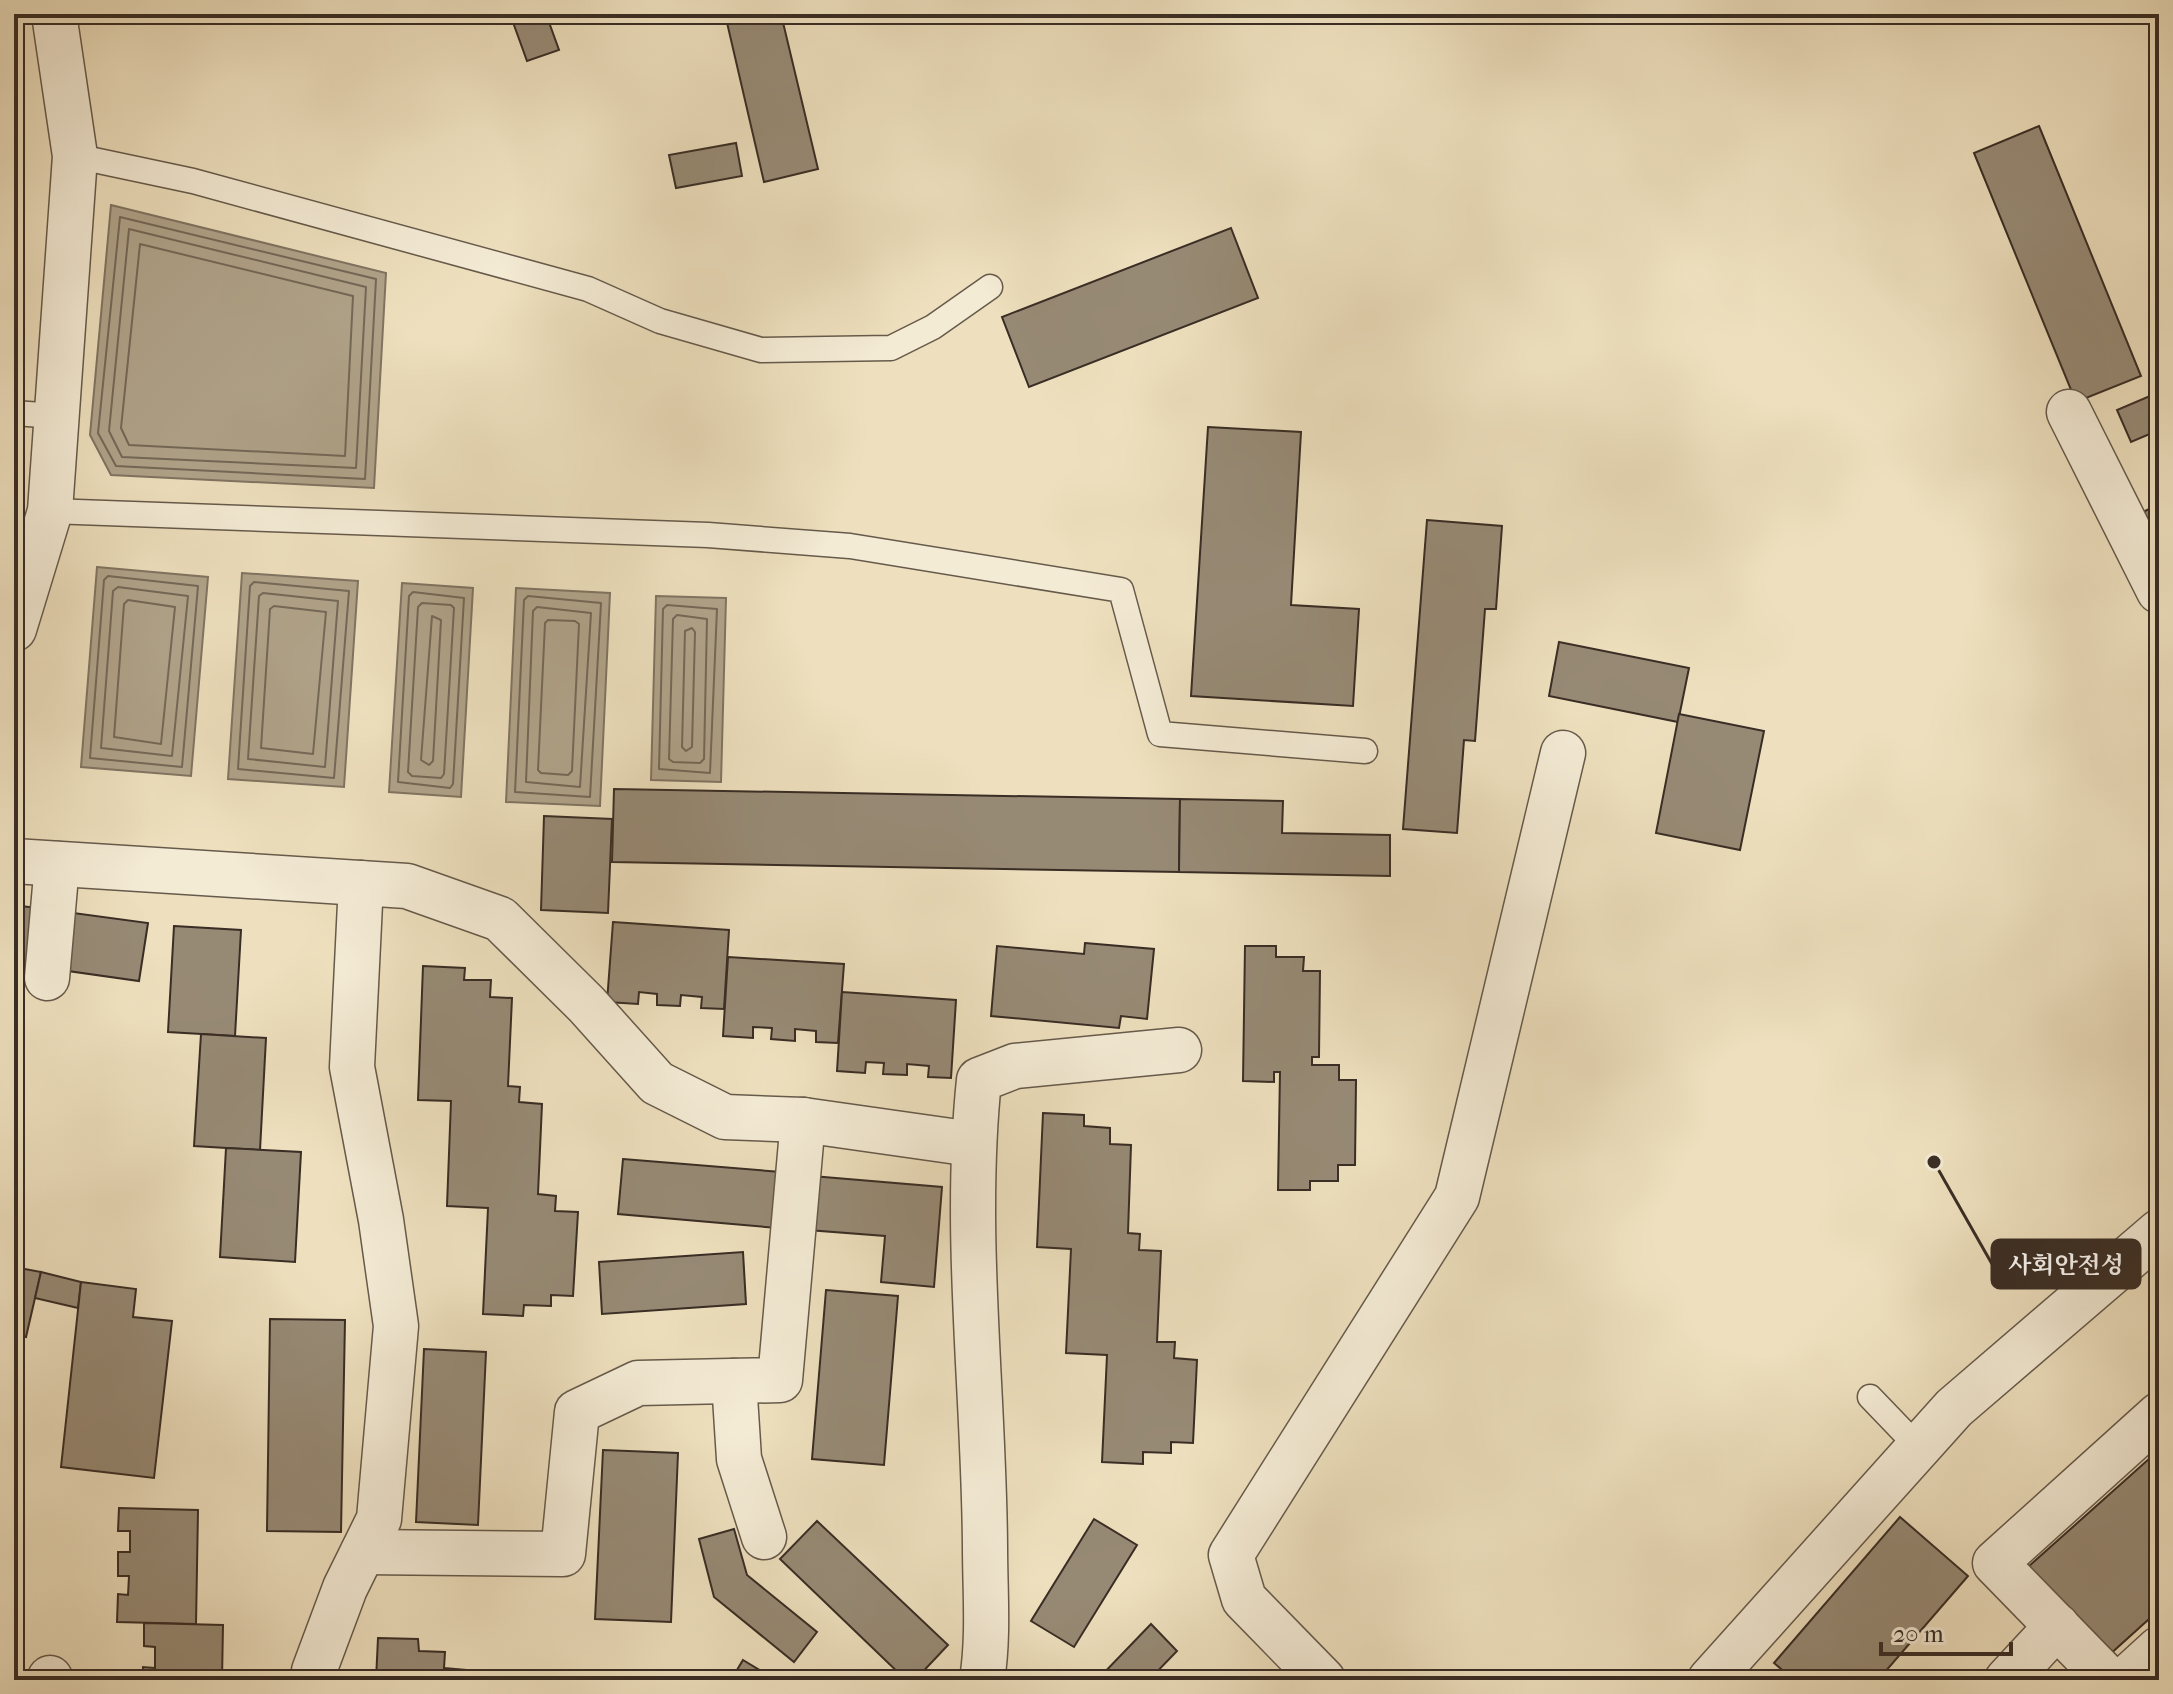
<svg xmlns="http://www.w3.org/2000/svg" width="2173" height="1694" viewBox="0 0 2173 1694" font-family="'IM FELL French Canon','Noto Serif KR',serif">
  <style>
    .water { fill: #b0a38a; stroke: #807462; stroke-width: 2 }
    .lines { fill: none; stroke-linecap: round; stroke-linejoin: round }
    .shore { stroke: #746858; stroke-width: 2 }
    .building { fill: #978a75; stroke: #392d25; stroke-width: 2 }
    .service-casing { stroke: #665a4b; stroke-width: 27 }
    .minor-casing { stroke: #665a4b; stroke-width: 47 }
    .service { stroke: #f4ebd5; stroke-width: 24 }
    .minor { stroke: #f4ebd5; stroke-width: 44 }
    .leader { fill: none; stroke: #392d25; stroke-width: 3 }
    .callout-dot { fill: #392d25; stroke: #f4ebd5; stroke-width: 3 }
    .callout { fill: #392d25; stroke: #392d25; stroke-width: 3 }
    .callout-label { font-size: 24px; text-anchor: middle; font-weight: bold; fill: #fff }
  </style>
  <rect width="100%" height="100%" fill="#eee0be"/>
  <filter id="stains"><feTurbulence type="fractalNoise" baseFrequency=".0025" numOctaves="4"/><feColorMatrix values="0 0 0 0 .2 0 0 0 0 .09 0 0 0 0 .02 0 0 0 .5 -.17"/></filter>
  <radialGradient id="worn" r=".72"><stop offset=".6" stop-color="#630" stop-opacity="0"/><stop offset="1" stop-color="#630" stop-opacity=".3"/></radialGradient>
  <g class="water">
    <path d="M111 205 386 273 374 488 111 475 90 435Z"/>
    <path d="M97 567 208 577 191 776 81 767Z"/>
    <path d="M242 573 358 581 344 787 228 779Z"/>
    <path d="M402 583 473 588 461 797 389 792Z"/>
    <path d="M516 588 610 593 600 806 506 802Z"/>
    <path d="M656 596 726 598 721 782 651 780Z"/>
  </g>
  <g class="lines">
    <g class="shore">
      <path d="M120 217 376 279 365 479 116 466 98 433Z"/>
      <path d="M129 229 366 287 356 468 122 457 109 431Z"/>
      <path d="M140 244 353 296 345 456 129 445 121 428Z"/>
      <path d="M108 576 198 586 182 767 90 758 104 580Z"/>
      <path d="M254 582 349 591 334 778 238 769 250 586Z"/>
      <path d="M118 587 188 596 172 756 101 748 113 591Z"/>
      <path d="M413 592 464 598 453 784 450 788 398 782 409 596Z"/>
      <path d="M263 593 338 601 325 767 248 759 259 596Z"/>
      <path d="M528 596 601 603 590 797 515 792 524 600Z"/>
      <path d="M128 600 175 607 161 744 114 737 124 604Z"/>
      <path d="M422 603 451 605 454 608 444 774 441 778 412 776 408 772 418 607Z"/>
      <path d="M667 605 717 609 710 773 659 769 663 609Z"/>
      <path d="M274 606 326 612 313 754 261 748 270 609Z"/>
      <path d="M537 607 591 613 580 787 526 782 533 611Z"/>
      <path d="M677 615 707 619 704 759 700 763 673 762 669 759 673 619Z"/>
      <path d="M432 616 441 620 433 761 429 765 421 760Z"/>
      <path d="M548 620 575 621 579 624 572 771 568 775 541 773 538 770 545 623Z"/>
      <path d="M692 628 695 632 692 747 686 751 682 747 685 631Z"/>
    </g>
  </g>
  <g class="building">
    <path d="M510 14H546L559 50 527 61Z"/>
    <path d="M725 14H781L818 169 764 182Z"/>
    <path d="M2039 126 2141 376 2076 402 1974 153Z"/>
    <path d="M736 143 742 176 676 188 669 155Z"/>
    <path d="M1231 228 1258 298 1029 387 1002 317Z"/>
    <path d="M2157 393 2159 430 2131 442 2117 410Z"/>
    <path d="M1208 427 1301 432 1291 605 1359 609 1353 706 1191 696Z"/>
    <path d="M2159 504V571L2133 517Z"/>
    <path d="M1427 520 1502 526 1496 609H1485L1475 741 1464 740 1457 833 1403 829Z"/>
    <path d="M1559 642 1689 668 1678 722 1549 696Z"/>
    <path d="M1679 714 1764 731 1740 850 1656 833Z"/>
    <path d="M614 789 1180 799 1179 872 612 862Z"/>
    <path d="M1180 799 1283 801 1282 833 1390 835V876L1179 872Z"/>
    <path d="M544 816 612 819 608 913 541 910Z"/>
    <path d="M14 905 148 923 139 981 18 964 14 990Z"/>
    <path d="M613 922 729 930 724 1009 701 1008 702 997 681 995 680 1006 657 1005V994L639 992 638 1004 607 1002Z"/>
    <path d="M174 926 241 930 235 1036 168 1032Z"/>
    <path d="M1085 943 1154 949 1147 1019 1121 1016 1119 1028 991 1016 997 946 1084 954Z"/>
    <path d="M1245 946H1276V957H1304L1303 971H1320L1319 1057H1312V1065H1339V1080H1356L1355 1165H1338V1181H1310V1190H1278L1280 1072H1274V1082L1243 1081Z"/>
    <path d="M728 957 844 964 838 1043 816 1042V1031L795 1029V1041L771 1039 772 1028 753 1027V1038L723 1036Z"/>
    <path d="M423 966 465 968 464 980H491L490 997 512 998 508 1086 520 1087 519 1102 542 1104 538 1194 556 1196 555 1211 578 1212 573 1296 551 1295V1306L524 1305 523 1316 483 1314 488 1208 447 1206 451 1101 418 1100Z"/>
    <path d="M842 992 956 1000 951 1078 928 1077 929 1066 907 1064V1075L883 1074 884 1063 866 1062 865 1073 837 1071Z"/>
    <path d="M201 1034 266 1038 260 1150 194 1146Z"/>
    <path d="M1043 1113 1084 1115V1126L1110 1128V1144L1131 1145 1128 1233 1140 1234 1139 1250 1161 1251 1157 1342H1175L1174 1358 1197 1360 1193 1443 1171 1442V1453L1143 1452V1464L1102 1462 1107 1355 1066 1353 1071 1249 1037 1247Z"/>
    <path d="M226 1148 301 1152 295 1262 220 1257Z"/>
    <path d="M623 1159 781 1172 777 1228 618 1214Z"/>
    <path d="M812 1176 942 1187 934 1287 881 1282 885 1236 808 1230Z"/>
    <path d="M743 1252 746 1304 602 1314 599 1262Z"/>
    <path d="M14 1267 41 1272 26 1337 14 1335Z"/>
    <path d="M41 1272 81 1282 78 1308 35 1298Z"/>
    <path d="M81 1282 136 1289 133 1317 172 1321 154 1478 61 1467Z"/>
    <path d="M826 1290 898 1296 884 1465 812 1459Z"/>
    <path d="M270 1319 345 1320 341 1532 267 1531Z"/>
    <path d="M424 1349 486 1352 478 1525 416 1522Z"/>
    <path d="M603 1450 678 1453 671 1622 595 1619Z"/>
    <path d="M2159 1450V1610L2108 1656 2028 1567Z"/>
    <path d="M119 1508 198 1510 196 1624 117 1622 118 1594 128 1595 129 1576H118V1552H130V1531H118Z"/>
    <path d="M1900 1517 1968 1576 1878 1680H1794L1774 1663Z"/>
    <path d="M1094 1519 1137 1545 1074 1647 1031 1621Z"/>
    <path d="M817 1521 948 1645 915 1680H906L780 1559Z"/>
    <path d="M734 1529 747 1575 817 1632 794 1662 714 1597 699 1539Z"/>
    <path d="M144 1623 223 1625 222 1680H143V1667L155 1668V1647L144 1646Z"/>
    <path d="M1151 1624 1177 1651 1149 1680H1097Z"/>
    <path d="M378 1638 418 1639 419 1651 445 1652 444 1668 466 1670V1680H376Z"/>
    <path d="M743 1660 776 1680H731Z"/>
  </g>
  <g class="lines">
    <g class="service-casing">
      <g id="service">
        <path d="M75 156 193 181 588 289 660 321 761 350 891 348 933 327 990 287"/>
        <path d="M14 413 56 416"/>
        <path d="M50 511 708 535 850 546 1121 590 1160 734 1365 751"/>
        <path d="M1870 1397 1919 1448"/>
      </g>
    </g>
    <g class="minor-casing">
      <g id="minor">
        <path d="M2069 412 2159 591"/>
        <path d="M14 629 50 511 75 156 54 14"/>
        <path d="M14 861 407 886 500 919 587 1005 657 1083 725 1117 803 1120 972 1144"/>
        <path d="M47 978 57 864"/>
        <path d="M734 1381 739 1459 764 1537"/>
        <path d="M363 1552 563 1554 577 1412 638 1383 780 1380 803 1120"/>
        <path d="M50 1680V1678"/>
        <path d="M314 1680V1671L345 1588 379 1519 396 1326 381 1220 352 1067 361 883"/>
        <path d="M982 1680C989 1636 985 1591 985 1547 984 1392 963 1234 979 1080L1015 1066 1179 1050"/>
        <path d="M1323 1680 1244 1599 1231 1555 1457 1197 1563 753"/>
        <path d="M1710 1680 1954 1408 2159 1232"/>
        <path d="M2007 1680 2057 1626"/>
        <path d="M2109 1680 1995 1563 2159 1415"/>
        <path d="M2125 1680 2159 1649"/>
      </g>
    </g>
    <use href="#service" class="service"/>
    <use href="#minor" class="minor"/>
  </g>
  <path class="leader" d="M1934 1162L1992 1264"/>
  <circle class="callout-dot" cx="1934" cy="1162" r="8"/>
  <rect class="callout" x="1992" y="1240" width="148" height="48" rx="8"/>
  <g class="callout-label">
    <text x="2066" y="1273">사회안전성</text>
  </g>
  <rect width="2173" height="1694" fill="none" stroke="#eee0be" stroke-width="48"/>
  <rect x="16" y="16" width="2141" height="1662" fill="none" stroke="#392d25" stroke-width="4"/>
  <rect x="24" y="24" width="2125" height="1646" fill="none" stroke="#392d25" stroke-width="2"/>
  <path d="M1881 1642v12h130v-12" fill="none" stroke="#392d25" stroke-width="4"/>
  <text x="1893" y="1642" font-size="24" fill="#392d25" stroke="#f4ebd5" stroke-width="6" paint-order="stroke">20 m</text>
  <rect width="100%" height="100%" filter="url(#stains)"/>
  <rect width="100%" height="100%" fill="url(#worn)"/>
</svg>
